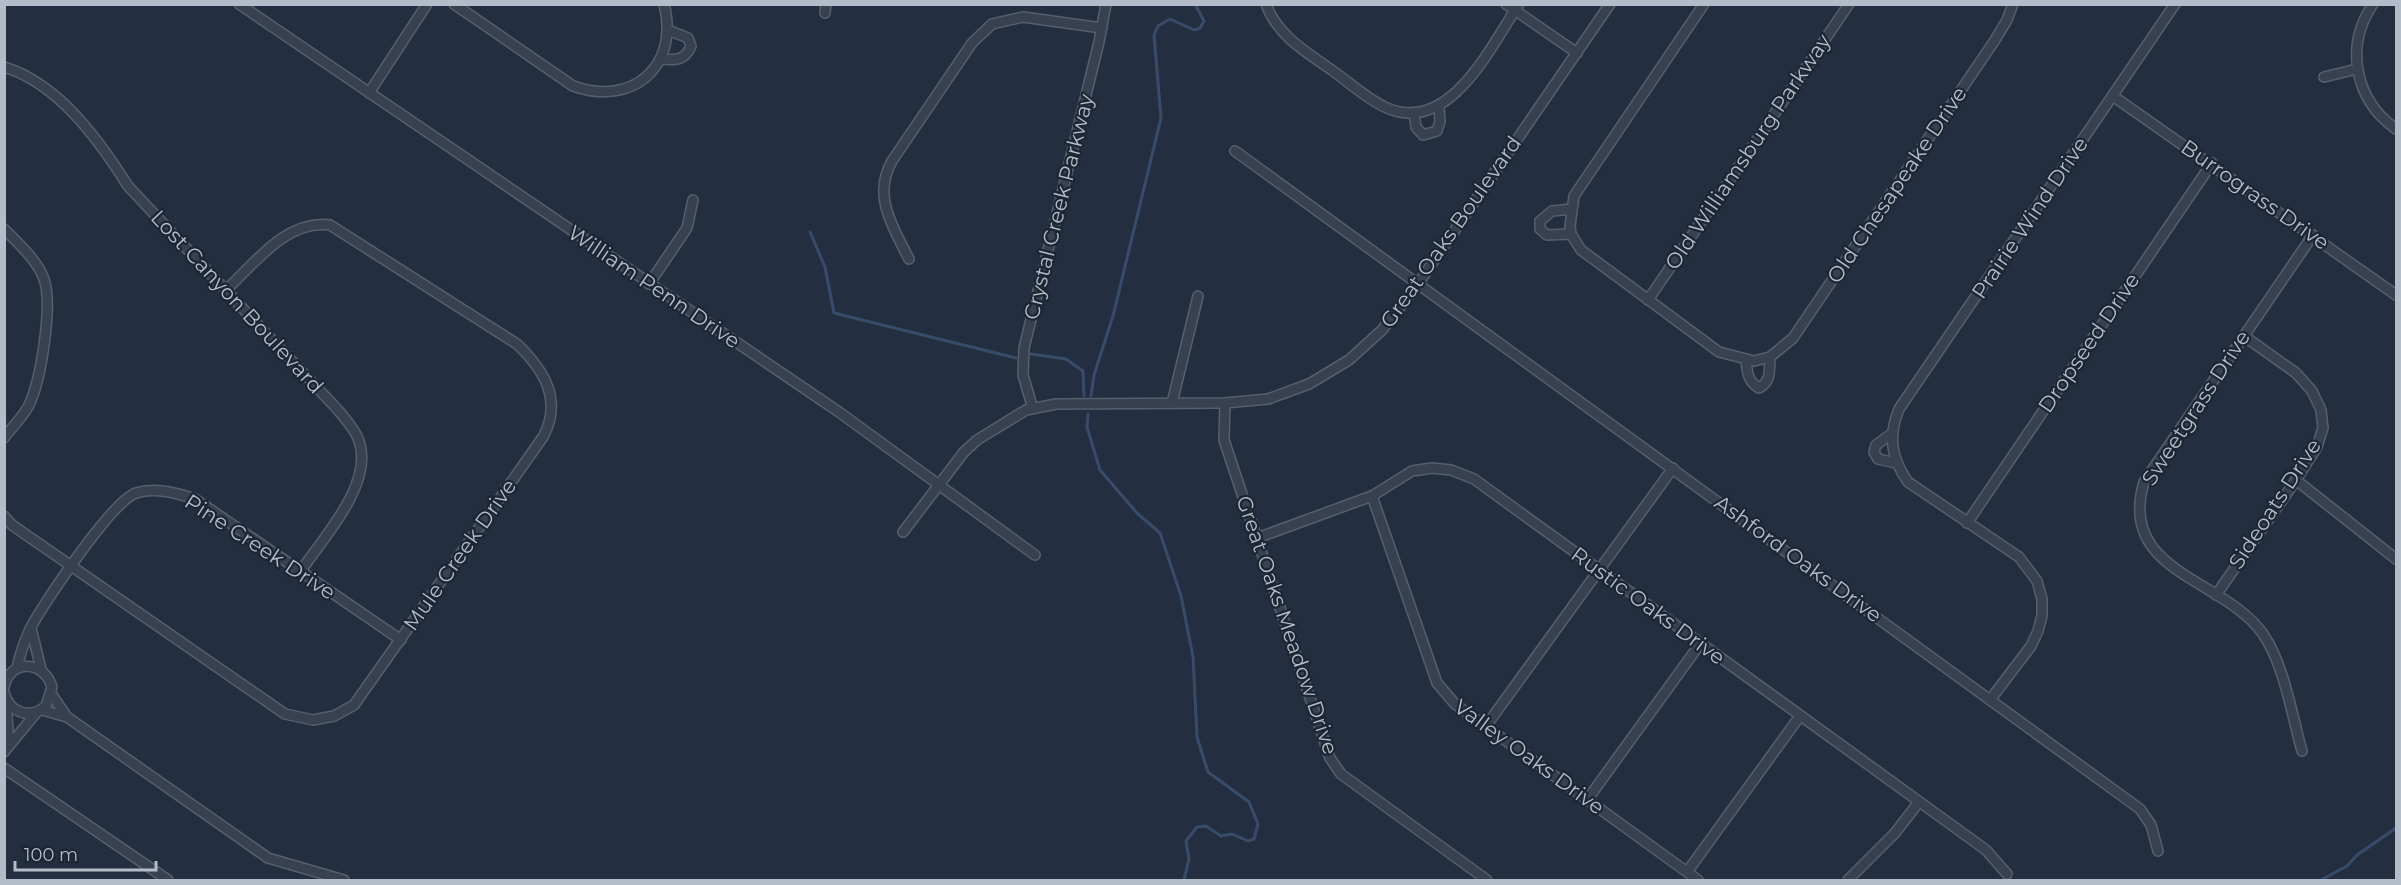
<svg xmlns="http://www.w3.org/2000/svg" width="2401" height="885" viewBox="0 0 2401 885" font-family="Montserrat,sans-serif">
  <style>
    .lines { fill: none; stroke-linecap: round; stroke-linejoin: round }
    .stream { stroke: #384c6a; stroke-width: 3 }
    .minor-casing { stroke: #555f6d; stroke-width: 12 }
    .minor { stroke: #37414f; stroke-width: 9 }
    .labels { text-anchor: middle; stroke-width: 4.5; stroke-linejoin: round; paint-order: stroke }
    .street-label { font-size: 21px; fill: #b4bcca; stroke: #1c2634 }
  </style>
  <rect width="100%" height="100%" fill="#232f40"/>
  <g class="lines">
    <g class="stream">
      <path d="M810 232 825 267 834 313 1016 358"/>
      <path d="M1031 354 1066 359 1083 371 1084 396"/>
      <path d="M1091 396 1094 375 1113 316 1161 118 1154 35 1158 26 1170 19 1194 30 1200 28 1204 21 1195 4"/>
      <path d="M1088 414 1087 427 1100 470 1137 513 1160 533 1181 596 1193 657 1197 737 1208 772 1249 802 1258 824 1254 839 1248 841 1232 834 1221 836 1206 826 1197 827 1186 841 1189 859 1184 880"/>
      <path d="M2321 880 2347 866 2357 855 2396 828"/>
    </g>
    <g class="minor-casing">
      <g id="minor">
        <path d="M239 4 839 412 1035 555"/>
        <path d="M454 4 573 86C632 107 680 67 664 4"/>
        <path d="M1266 4C1277 36 1308 53 1333 71 1350 83 1368 100 1387 108 1450 135 1491 46 1519 4"/>
        <path d="M1506 4 1577 53"/>
        <path d="M1704 4 1574 196 1570 226 1571 234 1581 250 1719 352 1754 361 1770 357 1793 338 1995 40 2007 20 2013 4"/>
        <path d="M2373 4C2344 47 2355 100 2396 129"/>
        <path d="M825 13 826 4"/>
        <path d="M661 59C675 60 685 61 691 46L688 38 668 30"/>
        <path d="M4 67C58 83 99 140 128 186L338 410C345 419 356 430 359 441 374 484 323 538 300 572"/>
        <path d="M2324 77 2357 69"/>
        <path d="M369 93 427 4"/>
        <path d="M2113 96 2396 295"/>
        <path d="M1414 113 1416 127 1423 135 1437 131 1440 121 1439 107"/>
        <path d="M1235 151 2140 809 2151 825 2158 851"/>
        <path d="M4 229C18 243 37 260 44 279 53 305 41 380 29 405 23 417 12 427 4 438"/>
        <path d="M1571 234 1547 235 1540 229V221L1552 211 1572 209"/>
        <path d="M909 259C893 227 872 196 892 161L972 43 992 24 1023 17 1102 28"/>
        <path d="M649 284 687 228 693 200"/>
        <path d="M1648 300 1849 4"/>
        <path d="M1746 360C1747 372 1748 382 1759 388 1772 381 1769 370 1770 357"/>
        <path d="M1172 403 1198 296"/>
        <path d="M1225 403 1224 440 1330 758 1341 774 1487 880"/>
        <path d="M1033 409 1023 375 1024 348 1099 42 1106 4"/>
        <path d="M1891 434 1876 445 1874 452 1878 459 1896 463"/>
        <path d="M2296 480 2396 559"/>
        <path d="M1372 496 1437 683 1455 704 1698 880"/>
        <path d="M4 516 12 525 285 714 313 720 334 716 354 705 543 437C563 400 544 370 517 344L330 225C287 219 255 263 226 290"/>
        <path d="M1967 523 2212 163"/>
        <path d="M903 532 964 452 977 440 1026 410 1056 404 1225 403 1268 399 1309 384 1349 360 1382 330 1418 284 1610 4"/>
        <path d="M1257 538 1372 496 1412 471 1432 468 1451 470 1474 479 1986 850 2007 874"/>
        <path d="M2216 595 2296 480 2317 447 2323 428 2321 410 2312 391 2296 373 2244 336"/>
        <path d="M31 628 41 669"/>
        <path d="M17 668C20 654 24 642 30 629 43 604 112 501 136 493 155 487 177 493 195 499L401 640"/>
        <path d="M4 687C10 658 45 661 52 687L46 706C30 720 9 713 4 692"/>
        <path d="M52 695 67 717"/>
        <path d="M1990 700 2031 646 2038 631 2042 616V599L2037 581 2019 557 1908 482C1891 458 1888 436 1899 409L2175 4"/>
        <path d="M6 701 9 744"/>
        <path d="M42 710 67 717 268 858 344 880"/>
        <path d="M1486 726 1673 468"/>
        <path d="M2302 751C2292 716 2284 664 2263 634 2224 578 2117 573 2144 482L2313 235"/>
        <path d="M4 752 37 712"/>
        <path d="M4 768 168 880"/>
        <path d="M1587 800 1700 644"/>
        <path d="M1687 872 1800 716"/>
        <path d="M1848 880 1895 833 1919 802"/>
      </g>
    </g>
    <use href="#minor" class="minor"/>
  </g>
  <g class="labels">
    <g class="street-label">
      <text transform="translate(1748 152) rotate(-56)" y="7">Old Williamsburg Parkway</text>
      <text transform="translate(1897 185) rotate(-56)" y="7">Old Chesapeake Drive</text>
      <text transform="translate(2255 195) rotate(35)" y="7">Burrograss Drive</text>
      <text transform="translate(1059 207) rotate(-76)" y="7">Crystal Creek Parkway</text>
      <text transform="translate(2030 218) rotate(-56)" y="7">Prairie Wind Drive</text>
      <text transform="translate(1451 232) rotate(-55)" y="7">Great Oaks Boulevard</text>
      <text transform="translate(654 287) rotate(34)" y="7">William Penn Drive</text>
      <text transform="translate(237 302) rotate(47)" y="7">Lost Canyon Boulevard</text>
      <text transform="translate(2089 343) rotate(-56)" y="7">Dropseed Drive</text>
      <text transform="translate(2196 408) rotate(-57)" y="7">Sweetgrass Drive</text>
      <text transform="translate(2275 504) rotate(-57)" y="7">Sideoats Drive</text>
      <text transform="translate(260 547) rotate(33)" y="7">Pine Creek Drive</text>
      <text transform="translate(460 555) rotate(-55)" y="7">Mule Creek Drive</text>
      <text transform="translate(1798 559) rotate(36)" y="7">Ashford Oaks Drive</text>
      <text transform="translate(1648 606) rotate(36)" y="7">Rustic Oaks Drive</text>
      <text transform="translate(1287 625) rotate(71)" y="7">Great Oaks Meadow Drive</text>
      <text transform="translate(1529 757) rotate(36)" y="7">Valley Oaks Drive</text>
    </g>
  </g>
  <rect width="2401" height="885" fill="none" stroke="#b4bcca" stroke-width="12"/>
  <path d="M15 861v9h141v-9" fill="none" stroke="#b4bcca" stroke-width="3"/>
  <text x="24" y="861" font-size="18" fill="#b4bcca" stroke="#1c2634" stroke-width="4.5" paint-order="stroke">100 m</text>
</svg>
